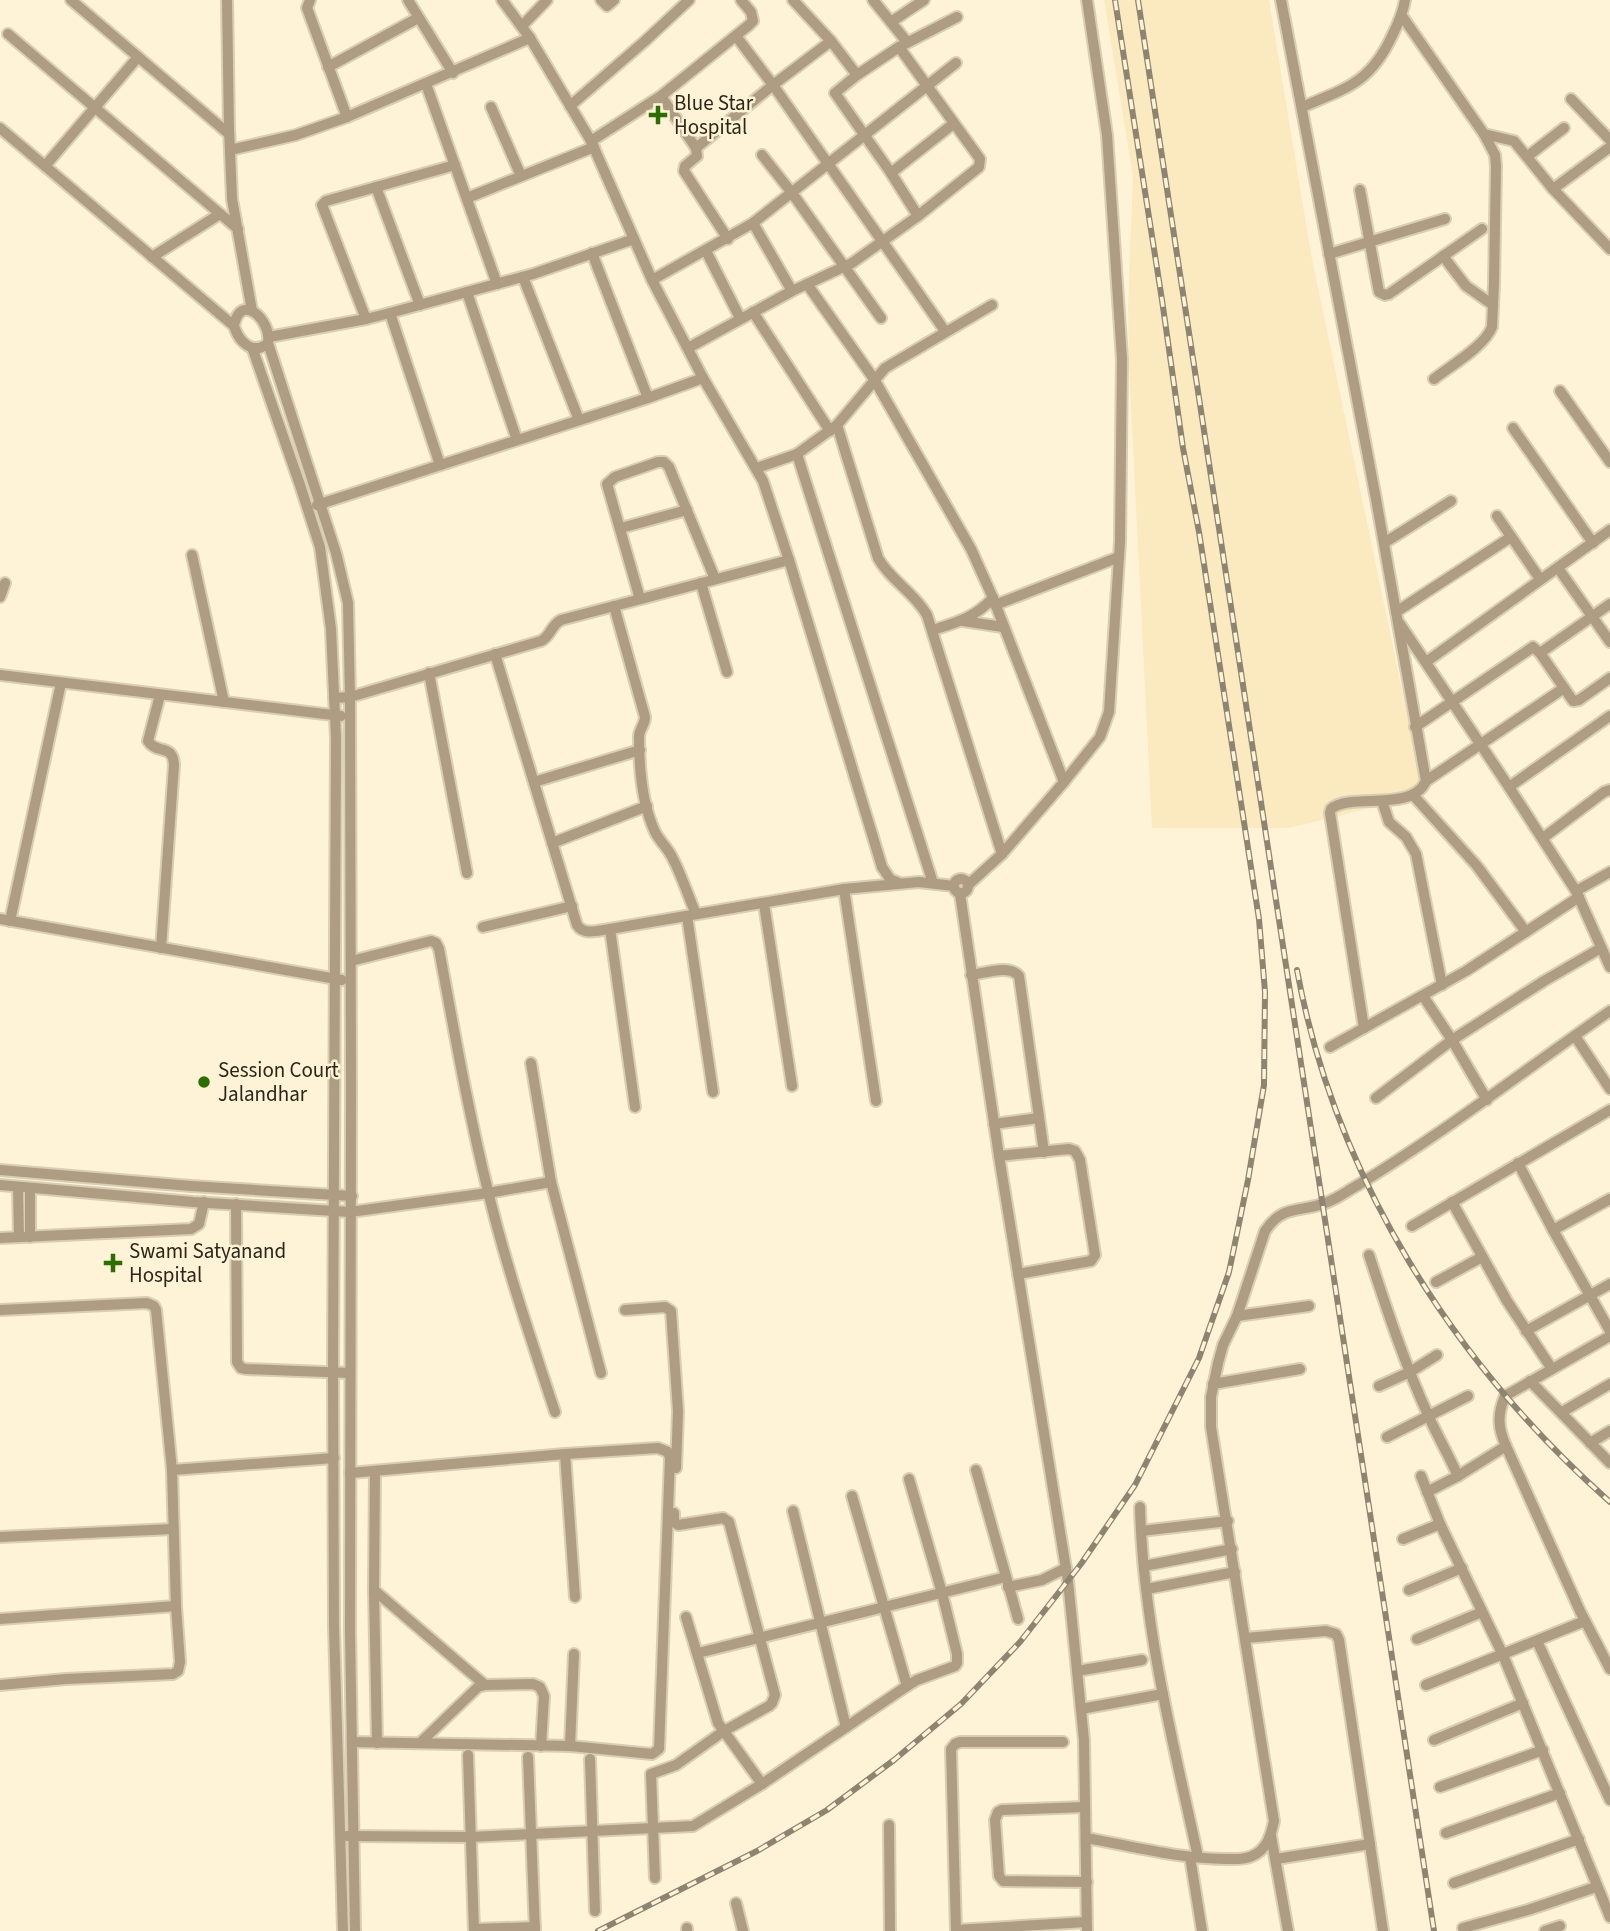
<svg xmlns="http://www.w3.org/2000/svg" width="1610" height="1931" viewBox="0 0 1610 1931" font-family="'Source Sans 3',sans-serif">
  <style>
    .built { fill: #fbeac0 }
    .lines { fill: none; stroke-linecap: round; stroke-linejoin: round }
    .minor-casing { stroke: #d9ceb5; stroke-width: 14 }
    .minor { stroke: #ae9d82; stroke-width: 10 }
    .rail-casing { stroke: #8d8571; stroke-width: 6 }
    .rail { stroke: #fff3d7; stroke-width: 3.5; stroke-dasharray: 10; stroke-linecap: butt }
    .poi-dot { fill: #2d6e03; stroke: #fff3d7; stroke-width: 2.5 }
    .labels { text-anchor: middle; stroke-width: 5; stroke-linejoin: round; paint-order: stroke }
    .poi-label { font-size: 21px; fill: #2b2619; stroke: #fff3d7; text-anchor: start }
  </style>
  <rect width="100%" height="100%" fill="#fff3d7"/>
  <path class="built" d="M1104 0H1269L1311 254 1424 795 1289 828H1152L1129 366 1128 305 1133 177Z"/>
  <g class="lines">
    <g class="minor-casing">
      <g id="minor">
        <path d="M71 0 229 134"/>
        <path d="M227 0 229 128 232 199 252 311"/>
        <path d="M310 0 307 8 347 117"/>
        <path d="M408 0 453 73"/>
        <path d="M502 0 530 38 591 141 652 280 703 378 763 481 789 560 882 867 890 879 899 883"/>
        <path d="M601 0 607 6 614 0"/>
        <path d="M793 0 831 41 857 75"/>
        <path d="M873 0 907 42"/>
        <path d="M1281 0 1376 499 1426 781C1412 813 1350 792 1331 809L1330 813 1364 1028"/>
        <path d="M1402 16 1484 134 1495 155 1496 166 1494 283 1492 327C1484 347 1450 366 1434 379"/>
        <path d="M891 22 924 0"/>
        <path d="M522 26 547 0"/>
        <path d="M8 34 238 229"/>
        <path d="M736 36 773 85 945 331"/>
        <path d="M328 67 418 18"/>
        <path d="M426 84 497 284"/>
        <path d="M661 96 696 148 697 156 685 166 684 171 728 239"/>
        <path d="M1571 99 1610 140"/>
        <path d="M570 106 645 41 689 0"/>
        <path d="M491 107 521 176"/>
        <path d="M1302 107C1347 88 1370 83 1392 36 1398 24 1403 13 1405 0"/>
        <path d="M0 128 234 326C239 342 253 356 268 343 272 320 240 291 234 326"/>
        <path d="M1484 134 1514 141 1553 189 1610 249"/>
        <path d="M591 141 661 96 749 25 753 21 751 12 741 0"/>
        <path d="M696 148 773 85 831 41"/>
        <path d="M230 150 296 135 347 117 530 38"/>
        <path d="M762 155 792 193 881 318"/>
        <path d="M1528 156 1564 128"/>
        <path d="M45 166 138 57"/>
        <path d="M891 173 953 124"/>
        <path d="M376 187 420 305"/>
        <path d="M1553 189 1610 147"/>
        <path d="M1360 190 1378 287 1379 292 1385 295 1389 294 1482 229"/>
        <path d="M467 198 594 147"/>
        <path d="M918 216 891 173 835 93 857 75 899 47 957 17"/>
        <path d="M753 223 792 291"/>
        <path d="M706 251 740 318"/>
        <path d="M592 253 648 398"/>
        <path d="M1329 254 1445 219"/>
        <path d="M1443 256 1466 286 1493 305"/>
        <path d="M152 257 220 214"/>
        <path d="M523 277 579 420"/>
        <path d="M652 280 753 223 956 63"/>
        <path d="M807 284 874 379 971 549 993 598 1064 782"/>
        <path d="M467 292 517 440"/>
        <path d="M753 312 830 431"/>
        <path d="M390 313 440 465"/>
        <path d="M366 319 322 205 326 201 455 165"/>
        <path d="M269 337 366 319 390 313 533 274 634 239"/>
        <path d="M268 343 336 553 348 603 350 697 351 1090 350 1631 355 1931"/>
        <path d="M688 348 792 291 852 263 918 216 979 167 980 159 899 47"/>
        <path d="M253 350 300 485 320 547 331 629 336 738 333 1372 334 1627 343 1931"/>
        <path d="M1560 391 1610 462"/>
        <path d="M837 425 878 558C890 580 914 592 927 615L1002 854"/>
        <path d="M1513 428 1593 543"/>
        <path d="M797 454 837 425 885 368 992 305"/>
        <path d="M757 468 797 454 933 883"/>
        <path d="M317 505 648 398 703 378"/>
        <path d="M1497 516 1540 579"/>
        <path d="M621 528 687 510"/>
        <path d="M1384 543 1451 501"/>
        <path d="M192 555 224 702"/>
        <path d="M1558 568 1610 642"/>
        <path d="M701 583 727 672"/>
        <path d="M0 597 5 583"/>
        <path d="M640 599 607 484 615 477 658 462H664L669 467 715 579"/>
        <path d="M995 605 1119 557"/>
        <path d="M614 606 645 717C645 725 639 729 639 737 639 768 642 804 655 832 660 842 669 849 673 859 682 876 688 896 696 914"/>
        <path d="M1396 612 1511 537"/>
        <path d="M963 621 1003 627"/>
        <path d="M1400 624 1509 787 1576 891 1610 967"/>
        <path d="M933 630C958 622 974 618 993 598"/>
        <path d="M1540 653 1610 604"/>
        <path d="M495 654 577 925C584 936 599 930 610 929L844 889 919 882 954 886"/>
        <path d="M1426 662 1610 530"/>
        <path d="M429 673 467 873"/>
        <path d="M0 675 341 716"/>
        <path d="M160 695 148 741C157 755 173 743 174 765L161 948"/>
        <path d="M334 698 350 697 541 641C551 636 551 625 561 620L789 560"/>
        <path d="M1415 727 1533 647 1540 653 1573 701 1579 700 1610 678"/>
        <path d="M1426 781 1564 688"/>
        <path d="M534 782 640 750"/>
        <path d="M1509 787 1610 716"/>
        <path d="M1413 795 1477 866 1526 932"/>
        <path d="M1382 801 1389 822 1406 837 1416 854 1442 985"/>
        <path d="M1543 838 1604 792 1610 790"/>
        <path d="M552 843 647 806"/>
        <circle cx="961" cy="886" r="7"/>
        <path d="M969 884 1002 854 1064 782 1100 737 1109 712 1120 541 1122 359 1107 135 1087 0"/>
        <path d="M844 889 876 1101"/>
        <path d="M1576 891 1610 872"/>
        <path d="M960 894 999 1156 1068 1581 1084 1740 1087 1931"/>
        <path d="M764 904 792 1086"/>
        <path d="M687 916 713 1092"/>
        <path d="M0 919 342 980"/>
        <path d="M10 921 61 683"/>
        <path d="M483 927 572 906"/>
        <path d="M610 929 635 1107"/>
        <path d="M351 961 431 941 436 943 439 949C454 1030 468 1111 488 1191 506 1266 531 1339 555 1412"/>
        <path d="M971 975C986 973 1009 964 1019 976L1044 1152"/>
        <path d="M1423 996 1452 1040 1487 1100"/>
        <path d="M1575 1036 1610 1089"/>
        <path d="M1330 1047 1466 971 1579 897"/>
        <path d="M531 1063 551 1182 601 1373"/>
        <path d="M1376 1098 1452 1040 1544 981 1601 948"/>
        <path d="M994 1124 1039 1118"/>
        <path d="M999 1156 1069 1149 1075 1151 1080 1160 1095 1255 1091 1261 1018 1274"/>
        <path d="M1518 1163 1553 1230 1610 1331"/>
        <path d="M0 1170 191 1186 352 1196"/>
        <path d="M0 1185 193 1202 350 1212 488 1193 551 1182"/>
        <path d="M18 1187 19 1237"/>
        <path d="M1452 1202 1507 1301 1552 1369"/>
        <path d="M236 1204 237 1362 241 1368 246 1369 350 1373"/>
        <path d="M1412 1226 1610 1110"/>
        <path d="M1553 1230 1610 1199"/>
        <path d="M30 1237V1188"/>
        <path d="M0 1238 191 1229 199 1224 204 1202"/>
        <path d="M1369 1255C1387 1310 1405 1365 1429 1417 1438 1437 1449 1456 1458 1476"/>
        <path d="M1436 1282 1482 1257"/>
        <path d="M0 1310 147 1303 154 1306 156 1310 172 1470 176 1606 180 1662 178 1671 173 1674 66 1679 0 1685"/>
        <path d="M625 1310 665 1307 671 1311 678 1411 676 1468"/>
        <path d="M1237 1316 1309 1306"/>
        <path d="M1526 1331 1610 1284"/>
        <path d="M1610 1336 1505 1396C1497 1415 1498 1428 1506 1446L1580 1611 1610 1669"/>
        <path d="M1530 1381 1610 1463"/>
        <path d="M1213 1384 1300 1369"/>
        <path d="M1379 1386 1410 1372 1437 1355"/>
        <path d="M1562 1412 1610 1384"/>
        <path d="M1387 1437 1468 1396"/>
        <path d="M1590 1443 1610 1431"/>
        <path d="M565 1454 575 1597"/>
        <path d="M172 1470 334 1458"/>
        <path d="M976 1470 1018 1619"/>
        <path d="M375 1472 374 1590 377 1743"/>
        <path d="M350 1473 565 1454 658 1448 668 1452 670 1458 659 1749 652 1754 570 1746 352 1742"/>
        <path d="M1421 1476 1440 1524 1503 1655 1610 1917"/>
        <path d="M1427 1492 1458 1476 1506 1446"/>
        <path d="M852 1496 907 1686"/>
        <path d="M1140 1507C1143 1625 1173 1742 1198 1857"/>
        <path d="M793 1511 846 1727"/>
        <path d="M1141 1531 1228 1521"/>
        <path d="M0 1537 173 1529"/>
        <path d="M1403 1539 1440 1524"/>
        <path d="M1144 1566 1232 1549"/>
        <path d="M1008 1587 1042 1580 1066 1568"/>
        <path d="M1147 1589 1235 1572"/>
        <path d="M374 1590 485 1685"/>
        <path d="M1409 1590 1462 1568"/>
        <path d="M686 1617 718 1723 762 1784"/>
        <path d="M0 1619 176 1606"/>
        <path d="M1245 1638 1326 1631 1336 1634 1339 1640 1383 1931"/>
        <path d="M1417 1639 1482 1612"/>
        <path d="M1537 1641 1610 1800"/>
        <path d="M698 1653 1006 1577"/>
        <path d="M1077 1671 1142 1660"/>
        <path d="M1426 1685 1585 1621"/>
        <path d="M1081 1709 1163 1694"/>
        <path d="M1434 1740 1523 1703"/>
        <path d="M420 1743 478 1687 485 1685 533 1684 540 1687 544 1696 541 1746"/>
        <path d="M570 1746 574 1654"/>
        <path d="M468 1755 474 1931"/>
        <path d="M528 1757 535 1931"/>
        <path d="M590 1759 595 1911"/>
        <path d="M1440 1787 1543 1750"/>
        <path d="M1085 1807 1002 1810 998 1812 995 1820 999 1876 1003 1881 1087 1882"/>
        <path d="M889 1825 890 1931"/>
        <path d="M1446 1833 1560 1793"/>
        <path d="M347 1836 471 1837 693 1826 762 1784 907 1686 917 1680 955 1666 957 1663V1654L942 1593 909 1479"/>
        <path d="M1271 1836 1288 1931"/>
        <path d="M1086 1838C1132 1846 1179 1859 1226 1859 1234 1859 1244 1860 1252 1856 1267 1850 1271 1835 1274 1821L1211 1427V1397L1218 1363 1223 1345 1237 1316 1265 1231C1283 1204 1299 1213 1325 1203 1337 1199 1347 1191 1358 1185 1445 1132 1526 1069 1610 1011"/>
        <path d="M1190 1857 1202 1931"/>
        <path d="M1276 1859 1370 1844"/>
        <path d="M655 1878 651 1774 676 1765 724 1731 769 1706 772 1703 775 1695 729 1522 723 1518 678 1525 674 1522V1513"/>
        <path d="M1454 1883 1579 1839"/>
        <path d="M736 1903 743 1931"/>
        <path d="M687 1928V1931"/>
        <path d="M1463 1928 1528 1910 1596 1887"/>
        <path d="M474 1929 535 1927"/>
        <path d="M956 1930 1086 1922"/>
        <path d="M956 1931 951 1749 955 1744 960 1742H1063"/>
        <path d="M1545 1931 1560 1926"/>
      </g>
    </g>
    <use href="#minor" class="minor"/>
    <g class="rail-casing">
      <g id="rail">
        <path d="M1138 0 1434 1931"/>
        <path d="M1297 970C1335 1177 1454 1364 1610 1502"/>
        <path d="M598 1931 757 1851 827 1810 894 1760 961 1704 1020 1642 1081 1564 1135 1485 1199 1358 1229 1272 1248 1180 1264 1085 1265 992 1259 919 1199 532 1183 448 1162 300 1115 0"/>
      </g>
    </g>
    <use href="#rail" class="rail"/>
  </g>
  <g class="poi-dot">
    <path d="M654.5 104.5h7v7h7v7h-7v7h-7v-7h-7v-7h7z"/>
    <circle cx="204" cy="1082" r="7"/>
    <path d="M109.5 1252.5h7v7h7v7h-7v7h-7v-7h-7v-7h7z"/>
  </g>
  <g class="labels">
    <g class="poi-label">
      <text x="674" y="110">Blue Star<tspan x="674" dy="24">Hospital</tspan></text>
      <text x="218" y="1077">Session Court<tspan x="218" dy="24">Jalandhar</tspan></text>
      <text x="129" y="1258">Swami Satyanand<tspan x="129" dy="24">Hospital</tspan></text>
    </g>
  </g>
</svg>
